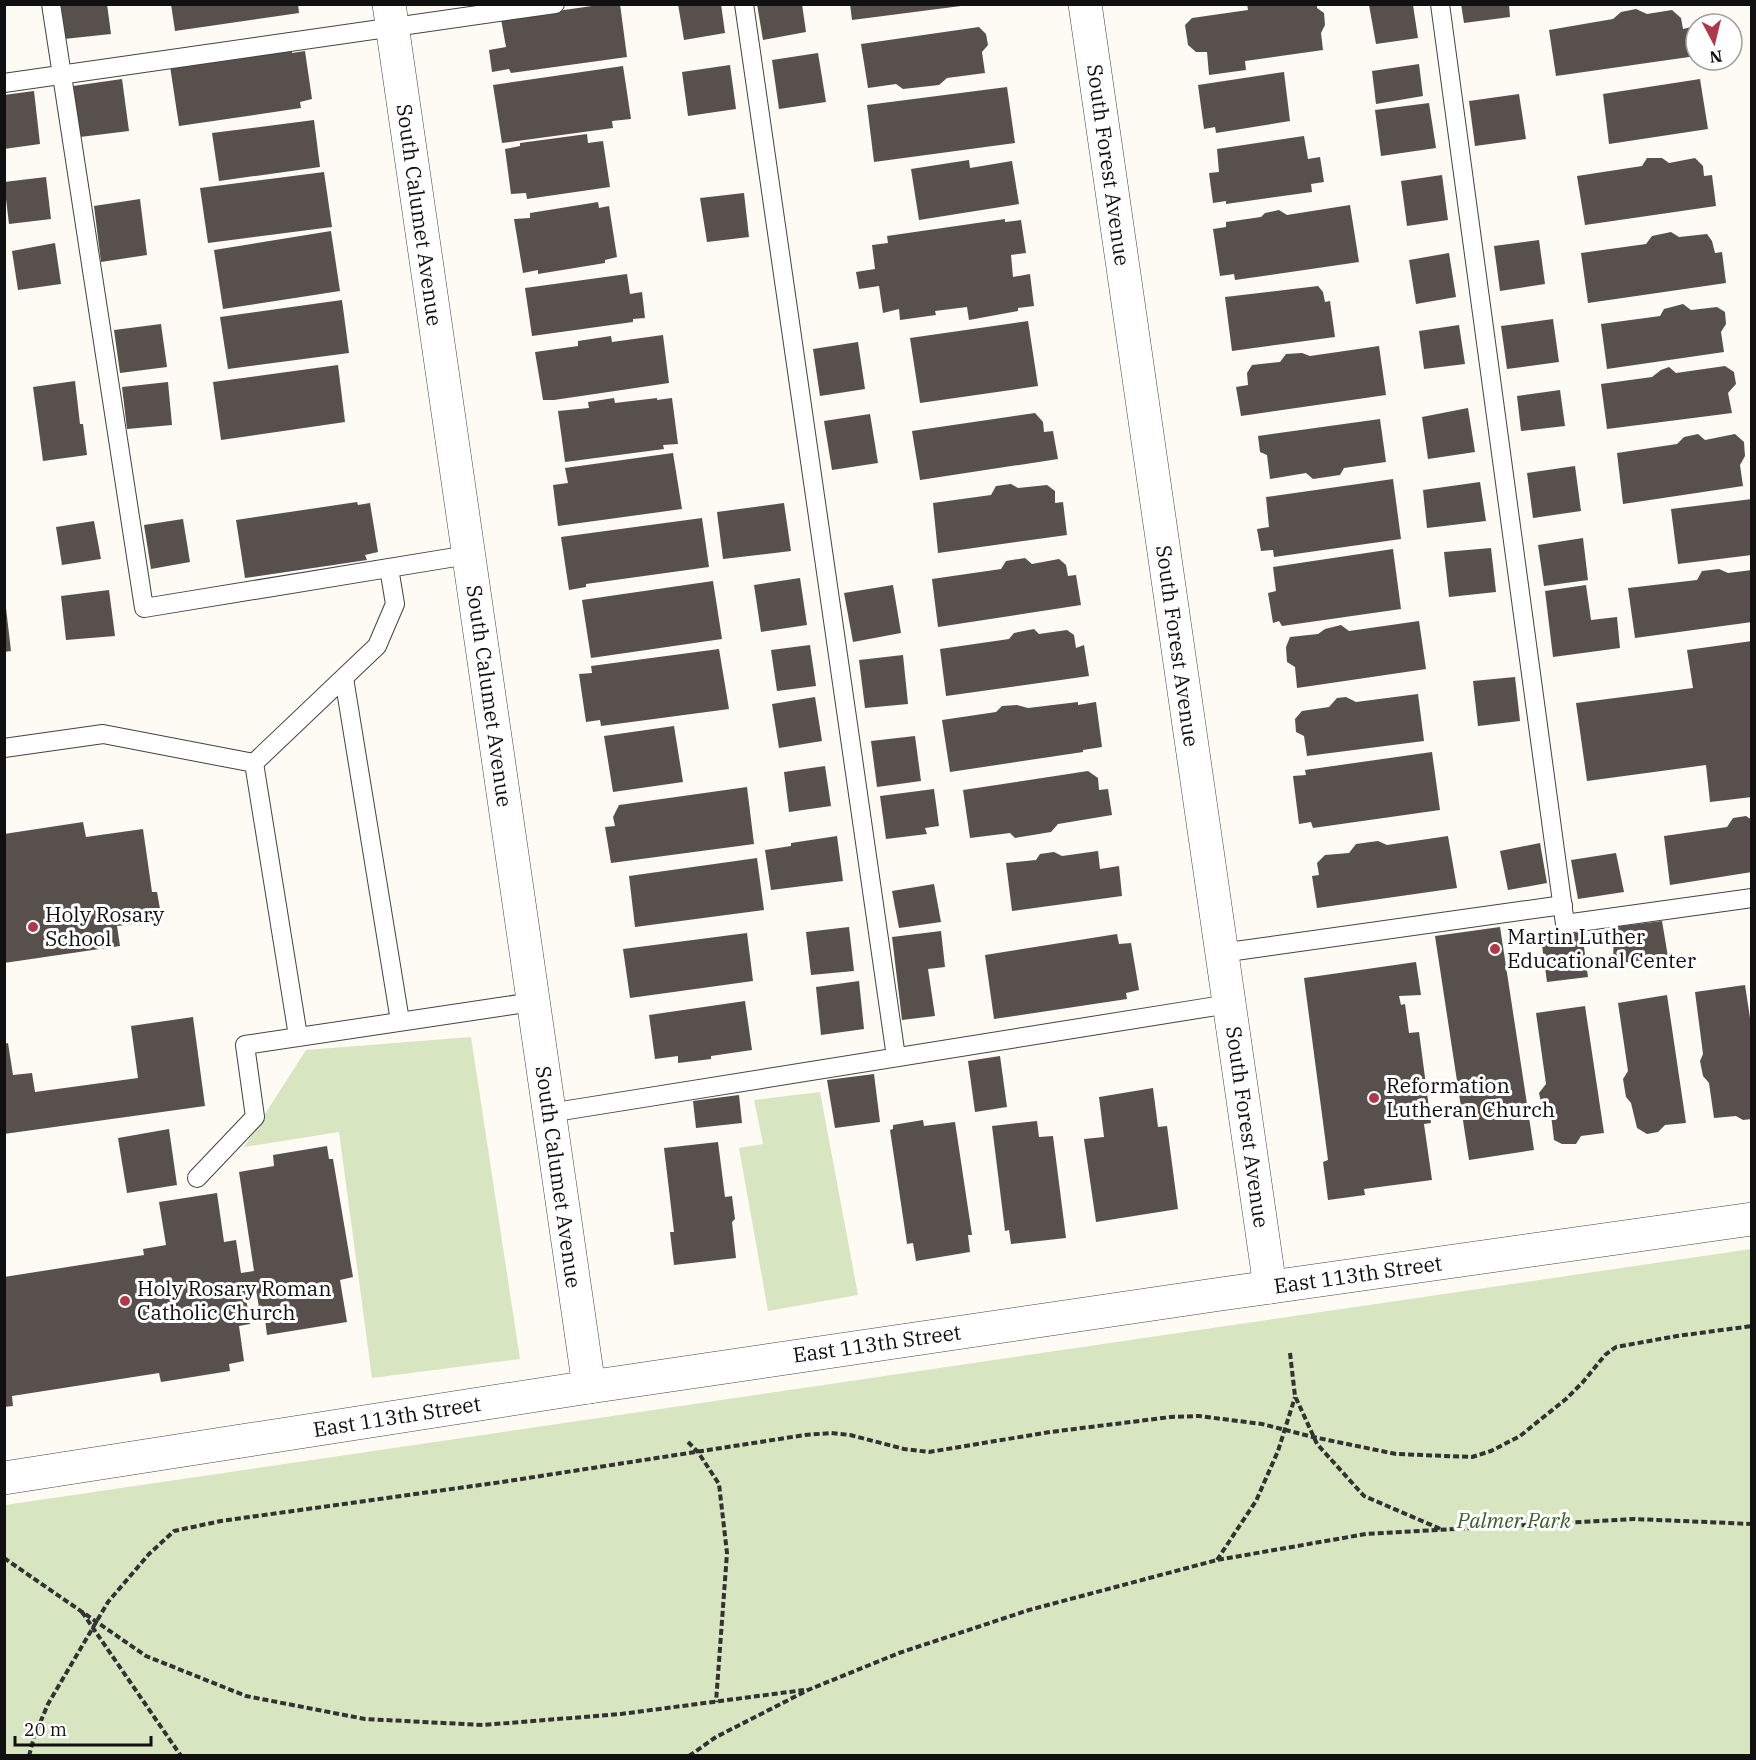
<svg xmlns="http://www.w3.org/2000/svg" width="1756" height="1760" viewBox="0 0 1756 1760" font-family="'IBM Plex Serif',serif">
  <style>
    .green { fill: #d7e5c1 }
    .building { fill: #57504d }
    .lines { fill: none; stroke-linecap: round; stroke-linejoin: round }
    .service-casing { stroke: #434343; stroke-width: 20 }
    .minor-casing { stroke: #434343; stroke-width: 34 }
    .path { stroke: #323232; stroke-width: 4; stroke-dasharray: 6 3; stroke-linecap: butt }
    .service { stroke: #fff; stroke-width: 18 }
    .minor { stroke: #fff; stroke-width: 33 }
    .poi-dot { fill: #b0384a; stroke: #fff; stroke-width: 2 }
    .labels { text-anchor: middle; stroke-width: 6; stroke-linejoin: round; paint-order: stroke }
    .street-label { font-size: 21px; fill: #101010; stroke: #fff }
    .poi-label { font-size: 21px; fill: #101010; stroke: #fff; text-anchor: start }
    .park-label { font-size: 21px; font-style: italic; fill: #396027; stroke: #fff }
  </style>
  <rect width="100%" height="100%" fill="#fefbf4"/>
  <g class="green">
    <path d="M471 1037 520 1359 372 1378 339 1132 244 1147 306 1050Z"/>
    <path d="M820 1092 858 1295 768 1311 739 1148 763 1144 754 1100Z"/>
    <path d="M1751 1249V1755H5V1505Z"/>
  </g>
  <g class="building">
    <path d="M60 4H107L111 34 64 39Z"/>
    <path d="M171 4H298L299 13 175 31Z"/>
    <path d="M606 4H620L627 57 511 73 509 69 492 72 489 50 506 47 501 19Z"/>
    <path d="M678 4H721L725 33 684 40Z"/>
    <path d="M757 4H802L806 32 763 40Z"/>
    <path d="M850 4H961V6L852 20Z"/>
    <path d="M1247 4H1317V8L1324 13 1325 25 1321 33 1323 50 1245 61 1246 70 1209 75 1207 52H1196L1188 45 1185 25 1192 18 1248 10Z"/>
    <path d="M1461 4H1509L1510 17 1464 23Z"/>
    <path d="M1369 5H1413L1418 38 1376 44Z"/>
    <path d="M1636 9 1647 14 1672 10 1681 18 1683 29 1691 27 1696 56 1556 76 1549 30 1613 19 1621 12Z"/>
    <path d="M979 27 986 34 988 45 982 52 985 73 947 78 939 85 903 89 896 84 868 88 861 44Z"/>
    <path d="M292 48V53L305 51 312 99 300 102 301 108 179 126 170 66Z"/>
    <path d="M818 53 826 102 779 109 772 60Z"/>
    <path d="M1419 64 1423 96 1376 104 1372 71Z"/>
    <path d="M730 65 736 109 688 116 682 72Z"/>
    <path d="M623 66 631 119 612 121 613 128 502 143 493 85Z"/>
    <path d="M1284 72 1290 121 1216 133 1215 127 1204 129 1198 85Z"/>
    <path d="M122 79 129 131 80 137 73 86Z"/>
    <path d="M1700 79 1708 129 1609 144 1603 94Z"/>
    <path d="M1007 87 1015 143 874 162 867 105Z"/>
    <path d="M34 91 40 144 4 149V95Z"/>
    <path d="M1519 94 1526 139 1475 146 1469 101Z"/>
    <path d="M1429 103 1436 148 1381 156 1375 110Z"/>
    <path d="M314 120 320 167 219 181 212 133Z"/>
    <path d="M587 134 588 143 603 141 610 187 527 199 526 193 511 194 505 149 520 146V143Z"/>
    <path d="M1304 136 1308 159 1320 157 1324 182 1311 184 1312 192 1226 204V201L1213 203 1209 173 1219 172 1217 149Z"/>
    <path d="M1647 158H1662L1669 163 1695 158 1703 166 1704 176 1712 175 1716 206 1585 225 1577 176 1642 166Z"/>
    <path d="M969 160 970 168 1012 161 1019 204 919 220 911 169Z"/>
    <path d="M324 172 332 227 208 243 200 188Z"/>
    <path d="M1442 175 1448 220 1407 226 1401 181Z"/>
    <path d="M46 177 51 219 9 224 4 182Z"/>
    <path d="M744 193 749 237 707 242 700 198Z"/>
    <path d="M140 199 147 255 101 262 94 206Z"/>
    <path d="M598 202 599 208 609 206 617 257 605 260V263L538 274V270L523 273 514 219 530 218V213Z"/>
    <path d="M1350 205 1359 262 1235 280 1234 274 1220 276 1213 229 1226 227V222L1261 217 1265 213 1279 210 1287 215Z"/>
    <path d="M1005 219V222L1021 220 1026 253 1011 255 1013 277 1030 274 1034 306 1018 308V311L969 320 967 307 935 311 936 315 900 320 899 309 883 313 879 286 859 289 856 272 875 269 872 245 888 243 887 236Z"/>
    <path d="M331 231 340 291 223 309 214 250Z"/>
    <path d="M1671 232 1679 237 1707 234 1712 241 1715 253 1722 252 1726 283 1588 303 1581 253 1646 244 1652 236Z"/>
    <path d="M1539 240 1545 284 1500 291 1494 246Z"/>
    <path d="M55 243 61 284 18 290 12 251Z"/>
    <path d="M1449 253 1456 297 1416 304 1409 260Z"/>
    <path d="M627 274 630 294 642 292 645 318 633 319V322L532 336 525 288Z"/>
    <path d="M1318 286 1323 292 1325 302 1330 301 1335 337 1232 351 1225 297Z"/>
    <path d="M342 300 349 353 228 369 220 317Z"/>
    <path d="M1683 304 1691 310 1717 307 1725 312 1726 324 1721 332 1724 352 1607 369 1601 324 1660 316 1664 309Z"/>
    <path d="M1553 319 1559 362 1507 369 1501 326Z"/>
    <path d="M1028 321 1038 386 920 403 910 338Z"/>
    <path d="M161 324 167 367 120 373 114 330Z"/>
    <path d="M1459 325 1465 364 1424 369 1419 331Z"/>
    <path d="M663 335 669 383 554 400H543L535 352 578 346V341L611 336 612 342Z"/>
    <path d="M858 342 865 389 820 396 813 349Z"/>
    <path d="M1379 346 1386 395 1241 416 1236 387 1248 385 1247 373 1252 365 1280 362 1286 354 1302 353 1310 356Z"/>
    <path d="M338 365 345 422 221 440 213 382Z"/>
    <path d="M1725 366 1734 372 1736 384 1728 393 1732 413 1607 429 1601 384 1652 377 1661 370 1669 367 1676 373Z"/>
    <path d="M75 381 80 424H83L87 455 43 461 33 387Z"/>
    <path d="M168 382 172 425 127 429 122 387Z"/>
    <path d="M1560 390 1565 426 1521 431 1517 396Z"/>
    <path d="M614 398 615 403 657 398V400L672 398 678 444 663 445 664 449 565 462 558 411 589 408 588 402Z"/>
    <path d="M1468 408 1475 452 1428 459 1422 417Z"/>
    <path d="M1035 413 1043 422 1044 432 1053 431 1058 459 920 480 912 431Z"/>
    <path d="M870 414 878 463 832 470 824 421Z"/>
    <path d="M1380 419 1386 462 1344 468 1340 475 1313 479 1306 473 1270 479 1267 455 1260 452 1258 436Z"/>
    <path d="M1698 434 1705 440 1735 434 1744 442 1745 456 1740 465 1743 486 1623 504 1617 453 1677 444 1684 437Z"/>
    <path d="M673 453 682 509 558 526 553 485 568 483 565 468Z"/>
    <path d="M1575 466 1581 511 1533 518 1527 473Z"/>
    <path d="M1393 479 1401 539 1274 557 1273 550 1261 551 1257 529 1269 527 1266 497Z"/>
    <path d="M1480 482 1486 521 1427 528 1423 490Z"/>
    <path d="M1011 484 1018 488 1047 485 1055 491V503L1063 502 1067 535 938 553 933 503 991 495 996 486Z"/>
    <path d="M1752 499V555L1678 564 1671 509Z"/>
    <path d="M357 502 358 505 370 503 378 552 365 555 367 560 245 578 236 520Z"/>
    <path d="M784 503 791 551 723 559 717 512Z"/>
    <path d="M702 518 709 567 586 584V587L569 590 561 537Z"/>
    <path d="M183 519 190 562 151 569 144 525Z"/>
    <path d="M94 521 101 559 62 565 56 527Z"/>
    <path d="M1583 538 1588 580 1544 586 1538 545Z"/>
    <path d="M1491 548 1496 592 1449 597 1444 552Z"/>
    <path d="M1393 549 1401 609 1282 626 1279 621 1273 623 1268 593 1276 591 1273 567Z"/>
    <path d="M1025 558 1032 564 1059 559 1066 565 1068 576 1076 575 1081 605 938 627 932 579 1001 569 1006 561Z"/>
    <path d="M1719 569 1728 573 1752 570V622L1635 638 1628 588 1697 580 1702 571Z"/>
    <path d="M800 578 807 625 761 632 754 585Z"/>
    <path d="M713 581 722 639 591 658 582 600Z"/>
    <path d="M893 585 901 633 853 642 844 593Z"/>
    <path d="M1586 585 1591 620 1617 617 1620 648 1553 657 1545 591Z"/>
    <path d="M109 590 115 636 66 640 61 596Z"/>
    <path d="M4 608H6L11 651 4 652Z"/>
    <path d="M1419 621 1426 669 1297 688 1295 667 1287 662 1286 647 1290 637 1318 634 1325 629 1341 625 1349 631Z"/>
    <path d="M1034 629 1039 634 1067 630 1074 635 1076 648 1084 645 1089 676 946 696 940 649 1009 639 1014 633Z"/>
    <path d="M1752 641V797L1710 802 1706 765 1587 781 1576 703 1693 688 1687 650Z"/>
    <path d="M810 645 816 686 777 691 771 650Z"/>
    <path d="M719 649 729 709 601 726 600 720 586 722 579 674 592 673 591 666Z"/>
    <path d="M903 655 908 704 865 708 859 660Z"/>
    <path d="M1515 677 1520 721 1478 726 1473 681Z"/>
    <path d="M1418 694 1424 741 1307 756 1304 736 1296 732 1295 719 1302 711 1329 707 1337 698 1346 697 1356 702Z"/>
    <path d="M815 697 822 741 779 748 772 704Z"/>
    <path d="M1078 702V705L1096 702 1102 747 1083 750V752L950 772 942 720 996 712 1002 706 1017 705 1028 708Z"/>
    <path d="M674 726 683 782 613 792 604 736Z"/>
    <path d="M915 736 921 781 877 787 871 741Z"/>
    <path d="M1432 752 1440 810 1313 828 1311 822 1299 824 1293 776 1306 775 1305 770Z"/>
    <path d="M825 766 831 806 789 812 784 772Z"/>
    <path d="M1088 771 1098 778 1099 790 1108 789 1112 815 1058 824 1051 832 1015 838 1010 833 970 838 963 790Z"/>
    <path d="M747 787 754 844 611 863 605 827 615 826 613 817 619 805Z"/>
    <path d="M934 789 939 826 925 828 927 834 886 839 880 796Z"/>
    <path d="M1746 816 1752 820V872L1670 885 1664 836 1727 827 1733 818Z"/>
    <path d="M83 822 86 837 143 829 152 892H157L162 920 117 926 120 946 4 963V834Z"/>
    <path d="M837 836 843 881 771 890 765 850 791 846V843Z"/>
    <path d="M1448 836 1457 888 1317 908 1312 876 1319 875 1317 863 1325 855 1349 853 1356 844 1378 841 1387 845Z"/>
    <path d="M1540 843 1547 883 1508 890 1500 851Z"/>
    <path d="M1098 851 1100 869 1119 866 1122 896 1012 911 1006 863 1036 860 1040 854 1054 852 1062 856Z"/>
    <path d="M1616 853 1624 892 1578 899 1571 860Z"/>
    <path d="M757 858 764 910 635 927 629 876Z"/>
    <path d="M934 884 941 922 899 928 892 891Z"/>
    <path d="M1662 921 1668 957 1613 964 1614 927Z"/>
    <path d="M849 927 854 971 811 975 806 932Z"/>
    <path d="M1500 927 1534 1150 1469 1160 1435 936Z"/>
    <path d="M941 931 945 967 928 969 935 1016 902 1020 892 937Z"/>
    <path d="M1582 932 1588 977 1547 982 1541 938Z"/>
    <path d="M747 933 753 981 630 998 623 949Z"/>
    <path d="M1117 934 1119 944 1131 943 1139 990 1126 993 1127 999 994 1019 985 955Z"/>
    <path d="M1416 962 1421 995 1399 996 1401 1005 1405 1004 1409 1033 1419 1032 1431 1123 1424 1124 1432 1180 1364 1189 1365 1195 1328 1200 1323 1162 1328 1160 1304 978Z"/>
    <path d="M859 981 864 1029 821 1035 816 987Z"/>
    <path d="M1745 985 1752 1031V1119L1743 1120 1736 1116 1714 1118 1709 1083 1703 1076 1700 1061 1703 1054 1695 992Z"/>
    <path d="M1667 995 1686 1123 1665 1125 1658 1132 1647 1134 1637 1128 1631 1103 1626 1097 1623 1079 1628 1071 1618 1003Z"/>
    <path d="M745 1001 752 1050 711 1056V1059L678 1063V1056L655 1059 649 1015Z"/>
    <path d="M1585 1006 1604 1133 1581 1136 1576 1144H1562L1554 1140 1551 1115 1543 1111 1539 1093 1546 1084 1536 1013Z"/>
    <path d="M193 1017 205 1106 4 1134V1044L8 1043 13 1075 32 1073 35 1092 138 1078 131 1026Z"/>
    <path d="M1000 1056 1007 1107 975 1112 968 1061Z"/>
    <path d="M874 1074 880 1122 835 1128 827 1080Z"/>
    <path d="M1153 1088 1158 1127 1167 1126 1178 1209 1096 1222 1084 1139 1104 1137 1099 1097Z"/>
    <path d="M739 1095 742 1123 696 1128 693 1101Z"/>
    <path d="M923 1120 924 1126 955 1122 972 1235H968L970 1252 916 1261 913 1243 907 1244 890 1130 893 1129V1125Z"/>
    <path d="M1037 1121 1039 1137 1053 1136 1066 1238 1011 1244 1009 1230 1005 1231 992 1126Z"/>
    <path d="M169 1129 177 1185 127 1193 118 1138Z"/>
    <path d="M718 1142 725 1197 732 1196 735 1219 732 1222 736 1258 674 1265 670 1232H674L664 1148Z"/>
    <path d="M327 1146 329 1159H333L353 1277 340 1280 347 1322 267 1335 265 1319 261 1320 255 1283 244 1284 250 1324 239 1326 244 1361 229 1364 230 1371 161 1382 159 1373 12 1396 13 1406 4 1407V1277L144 1255 143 1249 166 1245 159 1202 217 1193 224 1242 236 1240 241 1273 254 1271 239 1172 274 1166 273 1155Z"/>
  </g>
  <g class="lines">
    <g class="service-casing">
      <g id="service">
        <path d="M51 4 144 608 468 555"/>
        <path d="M744 4 896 1057"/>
        <path d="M1440 4 1565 924 1752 898"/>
        <path d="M4 83 555 4"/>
        <path d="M344 678 400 1021"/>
        <path d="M4 748 103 734 254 763 298 1036"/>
        <path d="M254 763 377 646 395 604 389 568"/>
        <path d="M1221 953 1563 905"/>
        <path d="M549 1113 1229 1004"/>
        <path d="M197 1178 255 1117 245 1045 533 1002"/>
      </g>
    </g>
    <g class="minor-casing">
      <g id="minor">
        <path d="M389 4 589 1387"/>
        <path d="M1085 4 1270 1287"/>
        <path d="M4 1478 589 1387 1221 1294 1752 1219"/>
      </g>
    </g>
    <g class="path">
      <path d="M1290 1353 1295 1396 1317 1444 1364 1496 1443 1530"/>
      <path d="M688 1442 698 1452 719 1484 727 1553 716 1702"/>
      <path d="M4 1558 146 1656 246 1696 365 1719 483 1725 621 1714 804 1690"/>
      <path d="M1217 1560 1256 1501 1278 1451 1295 1397"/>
      <path d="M82 1612 181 1756"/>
      <path d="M29 1756 34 1737 48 1704 108 1602 149 1554 174 1531 221 1521 502 1482 805 1435 831 1433 850 1435 904 1449 929 1452 1050 1432 1171 1417 1199 1416 1262 1424 1313 1437 1396 1454 1472 1457 1491 1451 1520 1436 1566 1399 1583 1382 1605 1355 1616 1347 1677 1336 1752 1326"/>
      <path d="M689 1756 716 1737 808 1690 899 1653 1029 1610 1217 1560 1366 1534 1634 1519 1752 1524"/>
    </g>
    <use href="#service" class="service"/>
    <use href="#minor" class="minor"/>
  </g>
  <g class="poi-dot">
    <circle cx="33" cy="927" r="6"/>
    <circle cx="1495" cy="949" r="6"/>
    <circle cx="1374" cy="1098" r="6"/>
    <circle cx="125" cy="1301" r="6"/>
  </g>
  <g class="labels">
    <g class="street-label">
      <text transform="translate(1108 165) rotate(82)" y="7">South Forest Avenue</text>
      <text transform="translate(419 215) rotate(82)" y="7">South Calumet Avenue</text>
      <text transform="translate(1177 646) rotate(82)" y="7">South Forest Avenue</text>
      <text transform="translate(489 696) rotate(82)" y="7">South Calumet Avenue</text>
      <text transform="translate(1247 1127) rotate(82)" y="7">South Forest Avenue</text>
      <text transform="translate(558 1177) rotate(82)" y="7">South Calumet Avenue</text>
      <text transform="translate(1358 1275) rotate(-8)" y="7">East 113th Street</text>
      <text transform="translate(877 1344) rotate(-8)" y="7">East 113th Street</text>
      <text transform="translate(397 1417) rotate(-9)" y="7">East 113th Street</text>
    </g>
    <g class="poi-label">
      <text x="45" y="922">Holy Rosary<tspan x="45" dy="24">School</tspan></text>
      <text x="1507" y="944">Martin Luther<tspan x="1507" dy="24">Educational Center</tspan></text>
      <text x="1386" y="1093">Reformation<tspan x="1386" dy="24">Lutheran Church</tspan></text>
      <text x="137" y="1296">Holy Rosary Roman<tspan x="137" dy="24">Catholic Church</tspan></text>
    </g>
    <g class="park-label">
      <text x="1514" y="1528">Palmer Park</text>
    </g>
  </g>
  <rect width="1756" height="1760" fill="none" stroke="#101010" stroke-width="12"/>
  <g transform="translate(1714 42) rotate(173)"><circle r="28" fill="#ffffff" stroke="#9f9f9f" stroke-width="1.5"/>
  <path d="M0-4.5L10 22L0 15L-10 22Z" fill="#b0384a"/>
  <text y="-9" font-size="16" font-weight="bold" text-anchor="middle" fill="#101010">N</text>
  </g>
  <path d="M15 1736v9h136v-9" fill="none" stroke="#101010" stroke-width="3"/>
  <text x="24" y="1736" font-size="18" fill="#101010" stroke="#ffffff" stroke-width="4.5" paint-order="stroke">20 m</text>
</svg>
